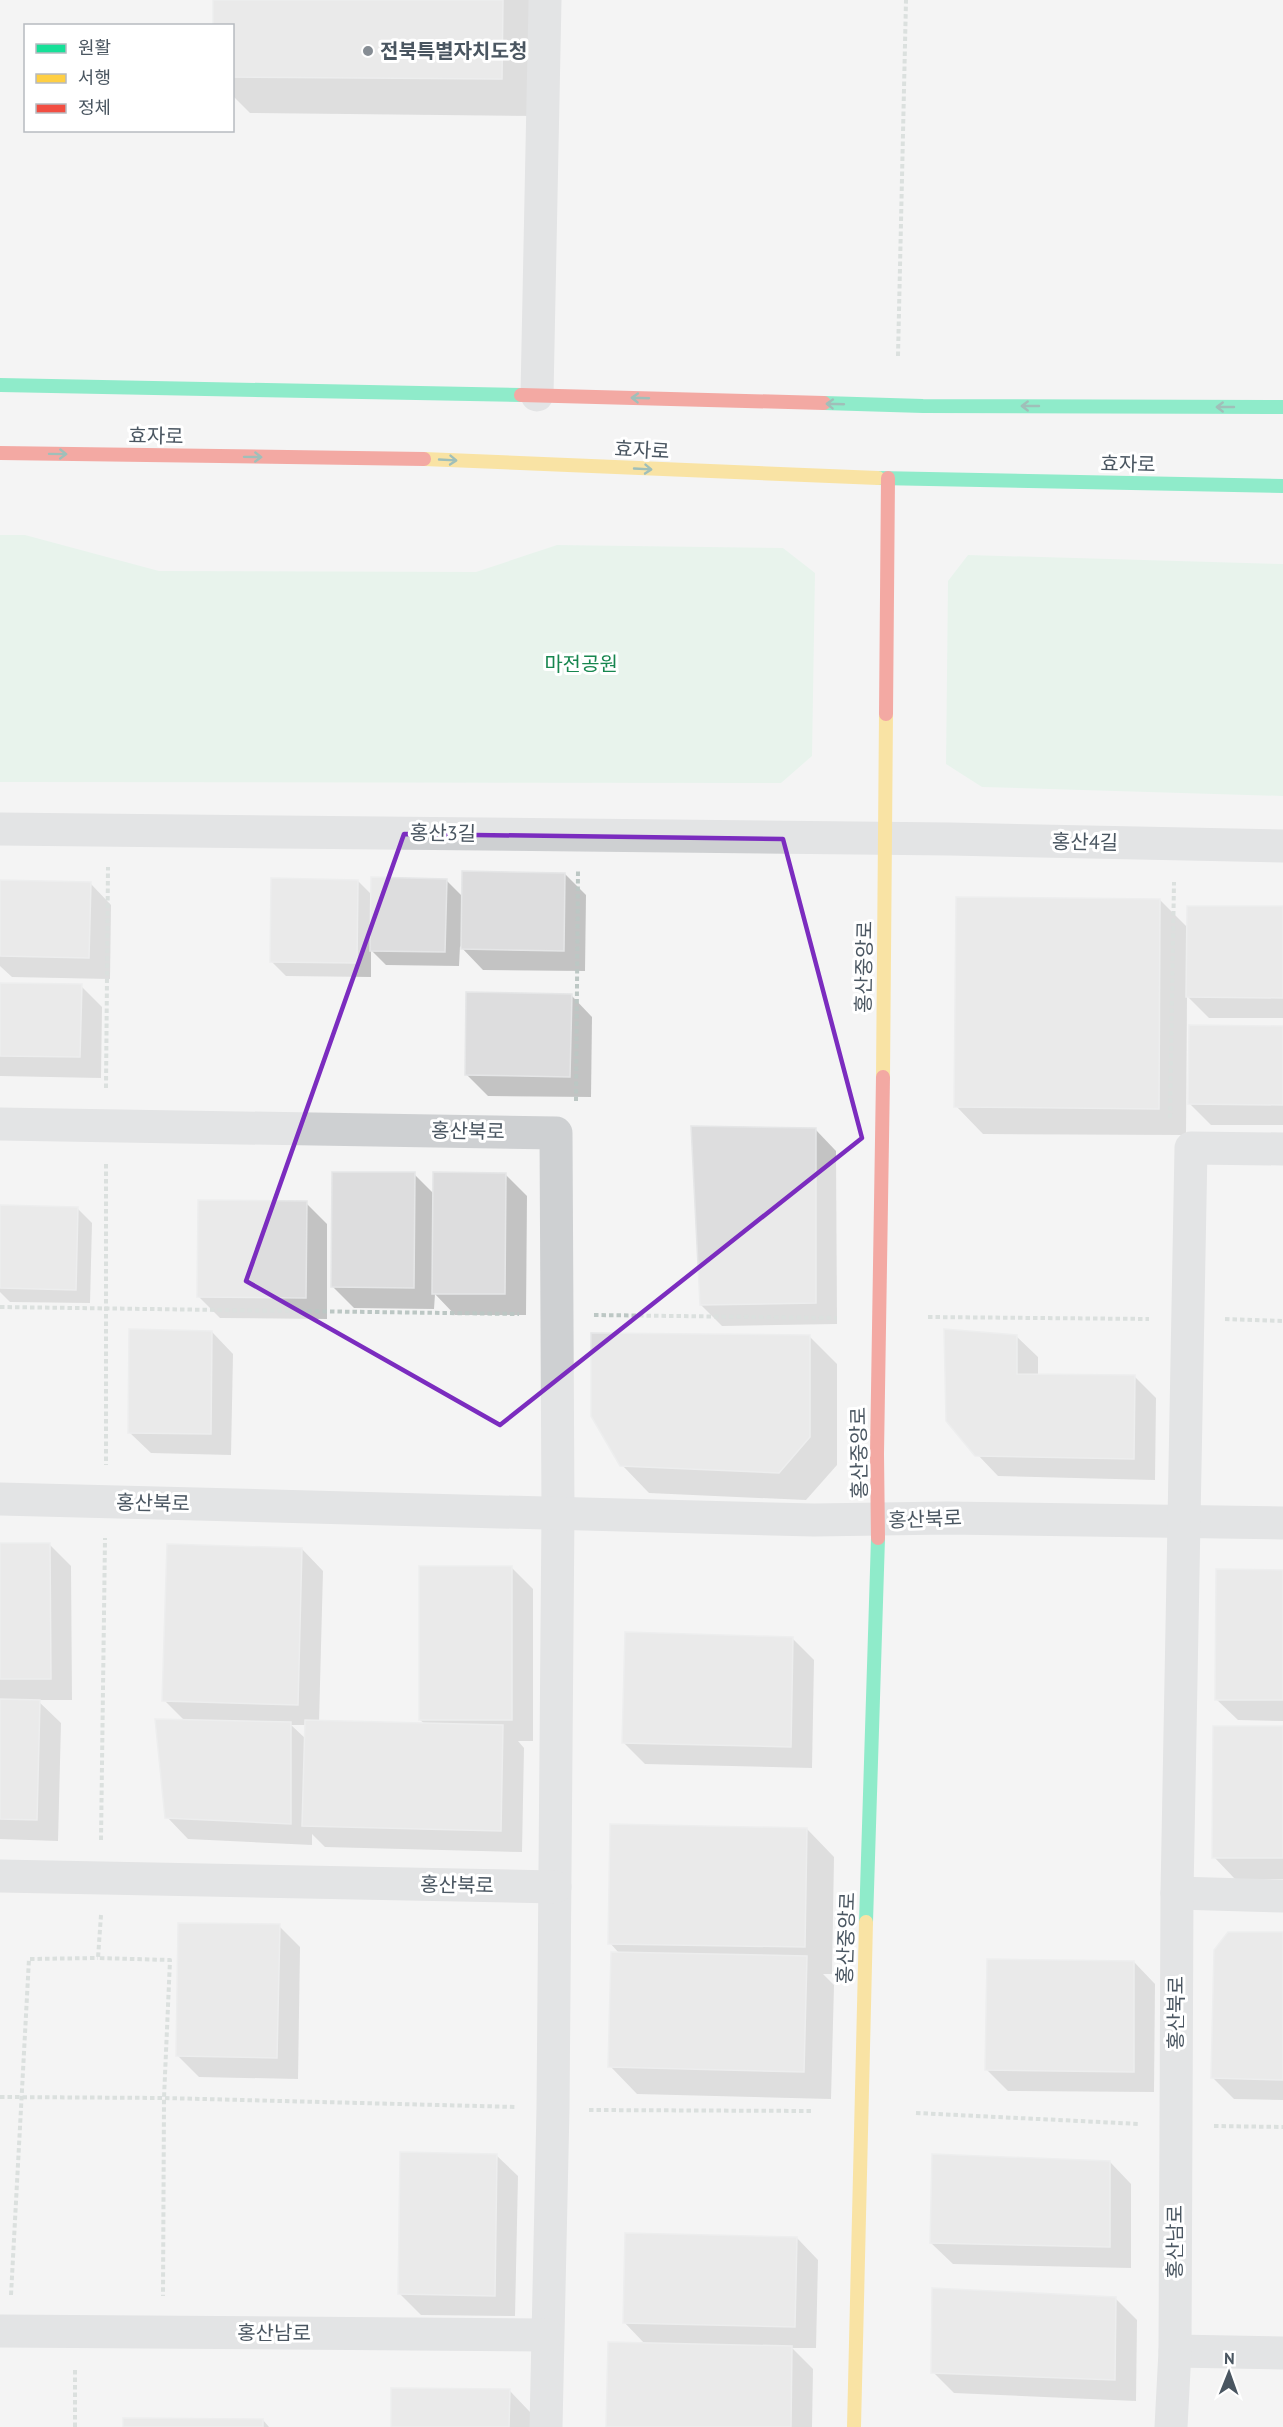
<svg xmlns="http://www.w3.org/2000/svg" width="1283" height="2427" viewBox="0 0 1283 2427" font-family="'PT Sans','Noto Sans KR',sans-serif">
  <style>
    .green { fill: #d9f2e3 }
    .shadow { fill: #0003; fill-rule: evenodd }
    .building { fill: #ddddde; stroke: #e5e6e7; stroke-width: 1.5 }
    .lines { fill: none; stroke-linecap: round; stroke-linejoin: round }
    .path { stroke: #bcc7c4; stroke-width: 4; stroke-dasharray: 4.5 3; stroke-linecap: butt }
    .street { stroke: #ced0d2; stroke-width: 33 }
    .fast { stroke: #16e098; stroke-width: 14 }
    .slow { stroke: #ffcf43; stroke-width: 14 }
    .jam { stroke: #f24e42; stroke-width: 14 }
    .oneway { stroke: #3a7f72 }
    .marked { fill: none; stroke: #7b2cbf; stroke-width: 4.5; stroke-linejoin: round }
    .poi-dot { fill: #868d94; stroke: #fff; stroke-width: 2 }
    .labels { text-anchor: middle; stroke-width: 6; stroke-linejoin: round; paint-order: stroke }
    .poi-label { font-size: 20px; font-weight: bold; fill: #4a5661; stroke: #fff; text-anchor: start }
    .street-label { font-size: 20px; fill: #4a5661; stroke: #fff }
    .park-label { font-size: 20px; fill: #17864f; stroke: #fff }
  </style>
  <rect width="100%" height="100%" fill="#f4f4f4"/>
  <g class="green">
    <path d="M0 535H25L159 571 476 572 557 545 783 548 815 573 812 756 781 783 0 782Z"/>
    <path d="M968 555 1283 564V796L982 787 946 764 948 581Z"/>
  </g>
  <g class="shadow">
    <path d="M214 0H540L538 116 250 113 232 95V26Z"/>
    <path d="M565 874 586 895 585 971 483 970 460 946 459 966 386 965 371 950V977L286 976 271 961 358 881 373 896 446 880 463 897Z"/>
    <path d="M0 882 90 883 111 905 110 979 12 977 0 966Z"/>
    <path d="M1160 900 1188 928 1283 908V1018H1209L1187 996 1186 1135 983 1134 956 1106Z"/>
    <path d="M0 984 81 986 102 1007 101 1078 0 1076Z"/>
    <path d="M571 995 592 1017 591 1097 488 1096 466 1074Z"/>
    <path d="M1283 1027V1125H1211L1190 1104Z"/>
    <path d="M815 1129 836 1151 837 1324 722 1326 701 1305Z"/>
    <path d="M414 1174 435 1195 505 1174 527 1196 526 1315H455L435 1294 434 1309 354 1308 333 1287Z"/>
    <path d="M306 1203 327 1224V1319L220 1318 199 1297Z"/>
    <path d="M0 1207 77 1208 92 1223 90 1303 10 1302 0 1292Z"/>
    <path d="M212 1332 233 1354 231 1455 151 1453 129 1432Z"/>
    <path d="M1016 1336 1038 1357V1376L1135 1377 1156 1398 1155 1480 998 1476 977 1454Z"/>
    <path d="M810 1337 837 1364V1465L806 1500 649 1493 622 1465Z"/>
    <path d="M49 1544 71 1566 72 1700H37L61 1723 58 1841 0 1839V1545Z"/>
    <path d="M302 1549 323 1571 319 1722 425 1724 420 1720 512 1568 533 1589V1741H518L524 1748 522 1852 325 1847 312 1834V1845L188 1839 167 1817 185 1721 164 1700ZM291 1725H306V1739Z"/>
    <path d="M1283 1571V1721L1238 1720 1216 1699Z"/>
    <path d="M793 1639 814 1660 812 1768 645 1764 623 1742Z"/>
    <path d="M1283 1728V1879H1235L1214 1857Z"/>
    <path d="M807 1829 834 1857 832 1974H823L834 1985 831 2099 637 2094 610 2066 619 1953 610 1943Z"/>
    <path d="M279 1926 300 1947 298 2079 199 2077 178 2056Z"/>
    <path d="M1283 1933V2100L1234 2099 1213 2078Z"/>
    <path d="M1134 1962 1155 1984 1154 2092 1008 2091 987 2070Z"/>
    <path d="M496 2155 518 2176 515 2316 421 2315 399 2293Z"/>
    <path d="M1110 2162 1131 2184V2268L953 2264 931 2243Z"/>
    <path d="M797 2238 818 2260 816 2348H792L813 2369 812 2427H608L646 2345 624 2322Z"/>
    <path d="M1115 2298 1137 2320 1136 2401 954 2393 933 2372Z"/>
    <path d="M509 2390 530 2412V2427H392Z"/>
    <path d="M263 2420 269 2427H125Z"/>
  </g>
  <g class="building">
    <path d="M213 0H503L502 79 232 77V26H213Z"/>
    <path d="M462 871 565 873 564 951 461 949Z"/>
    <path d="M371 877 447 879 445 952 370 951Z"/>
    <path d="M271 878 358 880 357 963 270 962Z"/>
    <path d="M0 880 91 882 89 958 0 956Z"/>
    <path d="M956 897 1160 899 1159 1109 954 1107Z"/>
    <path d="M1187 906H1283V998L1186 997Z"/>
    <path d="M0 983 82 984 80 1057 0 1056Z"/>
    <path d="M466 992 572 994 570 1077 465 1075Z"/>
    <path d="M1189 1025 1283 1026V1105L1188 1104Z"/>
    <path d="M691 1126 816 1128V1303L700 1305Z"/>
    <path d="M332 1172H415L414 1288 331 1287Z"/>
    <path d="M433 1172 506 1173 505 1294H432Z"/>
    <path d="M198 1200 307 1201 306 1298 197 1297Z"/>
    <path d="M0 1205 78 1207 76 1290 0 1288Z"/>
    <path d="M129 1329 212 1331 211 1434 128 1433Z"/>
    <path d="M944 1329 1017 1335V1374L1135 1375 1134 1459 975 1456 946 1421Z"/>
    <path d="M591 1333 810 1335V1437L779 1473 620 1466 591 1416Z"/>
    <path d="M0 1543H50L51 1679H0Z"/>
    <path d="M167 1544 302 1548 298 1705 162 1701Z"/>
    <rect x="419" y="1566" width="93" height="154"/>
    <path d="M1216 1569 1283 1570V1700H1215Z"/>
    <path d="M625 1632 793 1637 791 1747 622 1743Z"/>
    <path d="M0 1699 40 1700 37 1820 0 1819Z"/>
    <path d="M155 1719 291 1722V1824L165 1818Z"/>
    <path d="M305 1720 503 1725 501 1831 302 1826Z"/>
    <path d="M1213 1726H1283V1858H1212Z"/>
    <path d="M610 1824 807 1828 805 1947 608 1944Z"/>
    <path d="M178 1923 280 1924 277 2058 176 2056Z"/>
    <path d="M1228 1932H1283V2080L1211 2078 1214 1950Z"/>
    <path d="M611 1952 807 1956 804 2072 608 2067Z"/>
    <path d="M987 1959 1134 1961V2072L985 2070Z"/>
    <path d="M400 2152 497 2154 495 2296 398 2294Z"/>
    <path d="M932 2154 1110 2161V2247L930 2243Z"/>
    <path d="M625 2233 797 2237 795 2327 623 2323Z"/>
    <path d="M932 2288 1116 2297 1115 2380 931 2373Z"/>
    <path d="M608 2342 792 2346 791 2427H606Z"/>
    <path d="M391 2388 510 2389 509 2427H391Z"/>
    <path d="M123 2418 263 2419V2427H123Z"/>
  </g>
  <g class="lines">
    <g class="path">
      <path d="M898 356 906 0"/>
      <path d="M106 1088 108 867"/>
      <path d="M576 1101 578 871"/>
      <path d="M1170 1118 1174 882"/>
      <path d="M106 1164V1465"/>
      <path d="M0 1307 519 1314"/>
      <path d="M594 1315 837 1318"/>
      <path d="M928 1317 1149 1319"/>
      <path d="M1225 1319 1283 1321"/>
      <path d="M101 1840 105 1538"/>
      <path d="M101 1915 98 1958 170 1960 164 2098 163 2296"/>
      <path d="M0 2097 164 2098 517 2107"/>
      <path d="M589 2110 812 2111"/>
      <path d="M916 2113 1140 2124"/>
      <path d="M1214 2126 1283 2127"/>
      <path d="M11 2295 29 1959 98 1958"/>
      <path d="M75 2427V2369"/>
    </g>
    <g class="street">
      <path d="M537 395 545 0"/>
      <path d="M0 829 950 839 1283 846"/>
      <path d="M0 1124 556 1133 558 1512 553 2108 546 2427"/>
      <path d="M0 1499 814 1520 947 1518 1283 1523"/>
      <path d="M0 1876 555 1887"/>
      <path d="M1177 1893 1283 1896"/>
      <path d="M0 2331 547 2335"/>
      <path d="M1175 2351 1283 2353"/>
      <path d="M1171 2427 1175 2351 1177 1893 1191 1148 1283 1149"/>
    </g>
    <g class="fast">
      <path d="M0 385 521 395"/>
      <path d="M824 403 923 406 1283 407"/>
      <path d="M878 478 1283 486"/>
      <path d="M866 1922 878 1538"/>
    </g>
    <g class="slow">
      <path d="M424 459 878 478"/>
      <path d="M883 1077 886 714"/>
      <path d="M854 2427 866 1922"/>
    </g>
    <g class="jam">
      <path d="M521 395 824 403"/>
      <path d="M0 453 424 459"/>
      <path d="M886 714 888 478"/>
      <path d="M878 1538 877 1454 883 1077"/>
    </g>
  </g>
  <defs><path id="oneway-shaft" d="M-6 0H5M1.5-3L5.5 0L1.5 3" fill="none" stroke-width="1.6" stroke-linecap="round" stroke-linejoin="round" transform="scale(1.5)"/></defs>
  <g class="oneway">
    <use href="#oneway-shaft" transform="translate(640 398) rotate(-178)"/>
    <use href="#oneway-shaft" transform="translate(835 404) rotate(-178)"/>
    <use href="#oneway-shaft" transform="translate(1030 406) rotate(-180)"/>
    <use href="#oneway-shaft" transform="translate(1225 407) rotate(-180)"/>
    <use href="#oneway-shaft" transform="translate(58 454) rotate(1)"/>
    <use href="#oneway-shaft" transform="translate(253 457) rotate(1)"/>
    <use href="#oneway-shaft" transform="translate(448 460) rotate(3)"/>
    <use href="#oneway-shaft" transform="translate(643 469) rotate(3)"/>
  </g>
  <path d="M0 0H1283V2427H0ZM404 834 783 839 862 1138 500 1425 246 1281Z" fill="#f4f4f4" fill-opacity=".55" fill-rule="evenodd"/>
  <path class="marked" d="M404 834 783 839 862 1138 500 1425 246 1281Z"/>
  <circle class="poi-dot" cx="368" cy="51" r="6"/>
  <g class="labels">
    <g class="poi-label">
      <text x="380" y="58">전북특별자치도청</text>
    </g>
    <g class="street-label">
      <text transform="translate(156 436) rotate(1)" y="7">효자로</text>
      <text transform="translate(642 450) rotate(3)" y="7">효자로</text>
      <text transform="translate(1128 464) rotate(1)" y="7">효자로</text>
      <text transform="translate(443 833) rotate(1)" y="7">홍산3길</text>
      <text transform="translate(1085 842) rotate(1)" y="7">홍산4길</text>
      <text transform="translate(864 967) rotate(-89)" y="7">홍산중앙로</text>
      <text transform="translate(468 1131) rotate(1)" y="7">홍산북로</text>
      <text transform="translate(859 1453) rotate(-91)" y="7">홍산중앙로</text>
      <text transform="translate(153 1503) rotate(1)" y="7">홍산북로</text>
      <text transform="translate(925 1519) rotate(-2)" y="7">홍산북로</text>
      <text transform="translate(457 1885) rotate(1)" y="7">홍산북로</text>
      <text transform="translate(846 1938) rotate(-88)" y="7">홍산중앙로</text>
      <text transform="translate(1176 2013) rotate(-90)" y="7">홍산북로</text>
      <text transform="translate(1175 2242) rotate(-90)" y="7">홍산남로</text>
      <text x="274" y="2340">홍산남로</text>
    </g>
    <g class="park-label">
      <text x="581" y="671">마전공원</text>
    </g>
  </g>
  <rect x="24" y="24" width="210" height="108" fill="#ffffff" stroke="#b7bbc0" stroke-width="1.5"/>
  <rect x="36" y="44" width="30" height="9" fill="#16e098" stroke="#b7bbc0" stroke-width="1.5"/>
  <text x="78" y="54" font-size="18" fill="#4a5661">원활</text>
  <rect x="36" y="74" width="30" height="9" fill="#ffcf43" stroke="#b7bbc0" stroke-width="1.5"/>
  <text x="78" y="84" font-size="18" fill="#4a5661">서행</text>
  <rect x="36" y="104" width="30" height="9" fill="#f24e42" stroke="#b7bbc0" stroke-width="1.5"/>
  <text x="78" y="114" font-size="18" fill="#4a5661">정체</text>
  <g transform="translate(1229 2373) rotate(1)" stroke="#ffffff" stroke-width="4.5" paint-order="stroke">
  <path d="M0-4.5L10 22L0 15L-10 22Z" fill="#4a5661"/>
  <text y="-9" font-size="16" font-weight="bold" text-anchor="middle" fill="#4a5661">N</text>
  </g>
</svg>
